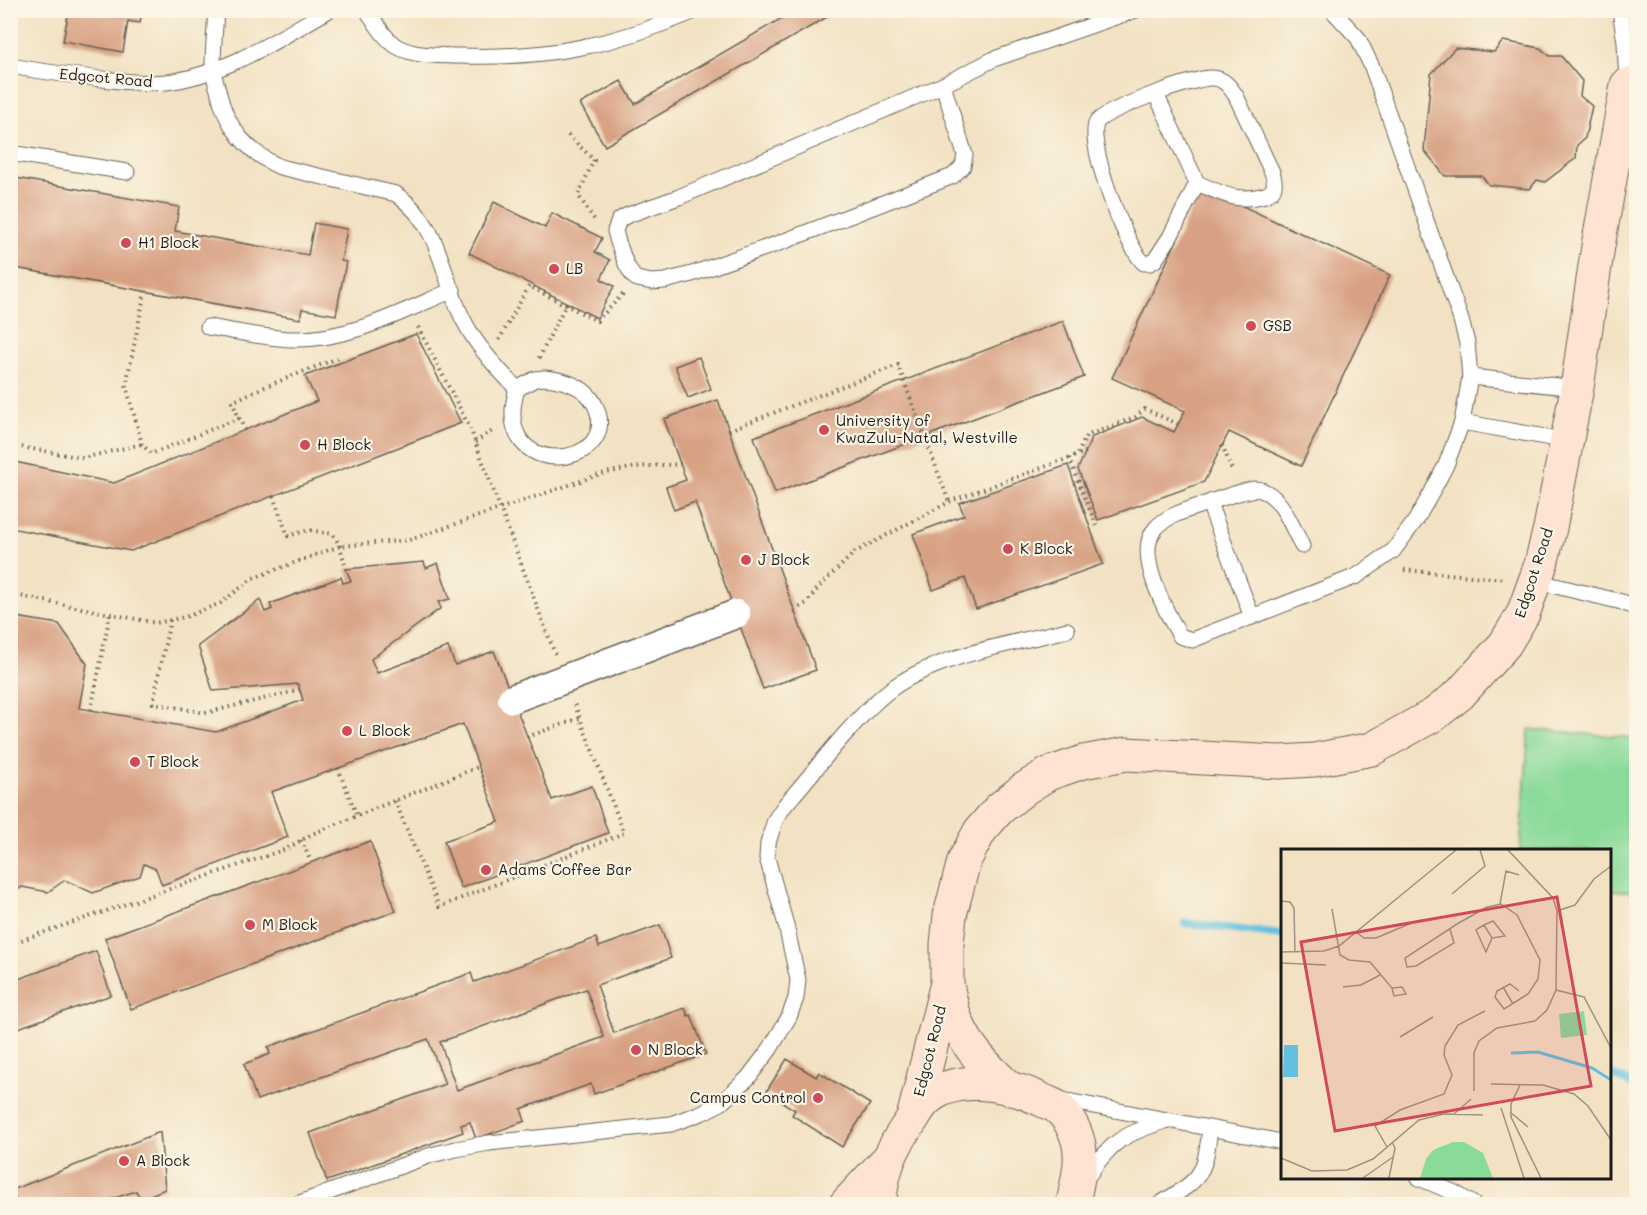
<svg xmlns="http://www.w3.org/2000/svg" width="1647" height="1215" viewBox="0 0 1647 1215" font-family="Mali,sans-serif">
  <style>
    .green { fill: #8ada9a; stroke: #537b5b; stroke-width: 1.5 }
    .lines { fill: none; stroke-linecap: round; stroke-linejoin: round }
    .stream { stroke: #62c0e0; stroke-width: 8 }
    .building { fill: #d8a183; fill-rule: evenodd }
    .lane-casing { stroke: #676156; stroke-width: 17 }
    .secondary-casing { stroke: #676156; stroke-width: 35 }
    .path { stroke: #676156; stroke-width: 4; stroke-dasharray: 1.5 4.5; stroke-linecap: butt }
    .lane { stroke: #fff; stroke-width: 15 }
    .secondary { stroke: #fee3d2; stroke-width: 33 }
    .street-bridge-casing { stroke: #676156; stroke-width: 31; stroke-linecap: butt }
    .street-bridge { stroke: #fff; stroke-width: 28 }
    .poi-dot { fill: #d1495b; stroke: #fcf5e5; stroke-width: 2 }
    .labels { text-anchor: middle; stroke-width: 4.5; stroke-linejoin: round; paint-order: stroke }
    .street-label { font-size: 15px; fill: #1c1c1c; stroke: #fcf5e5 }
    .poi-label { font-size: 15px; fill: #1c1c1c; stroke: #fcf5e5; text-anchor: start }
    .inset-river { fill: none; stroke: #62c0e0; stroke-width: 3 }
    .inset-road { fill: none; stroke: #9c9380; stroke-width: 1.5 }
    .view { fill: #d1495b; fill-opacity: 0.15; stroke: #d1495b; stroke-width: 3 }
    .inset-edge { fill: none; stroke: #1c1c1c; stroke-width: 3 }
  </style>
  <rect width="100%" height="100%" fill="#fcf5e5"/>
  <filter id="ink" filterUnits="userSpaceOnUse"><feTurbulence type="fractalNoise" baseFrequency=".0167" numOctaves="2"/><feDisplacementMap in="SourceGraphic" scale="12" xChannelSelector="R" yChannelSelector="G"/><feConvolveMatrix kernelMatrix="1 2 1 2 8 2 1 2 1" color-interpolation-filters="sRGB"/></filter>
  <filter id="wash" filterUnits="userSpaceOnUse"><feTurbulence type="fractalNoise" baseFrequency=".008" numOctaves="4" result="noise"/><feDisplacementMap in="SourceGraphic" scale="24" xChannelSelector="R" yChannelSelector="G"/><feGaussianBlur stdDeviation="1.35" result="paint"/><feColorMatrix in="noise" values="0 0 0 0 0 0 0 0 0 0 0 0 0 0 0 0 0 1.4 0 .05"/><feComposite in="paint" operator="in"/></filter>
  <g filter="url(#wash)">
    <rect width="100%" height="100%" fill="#f2e2c3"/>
    <path class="green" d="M1529 729 1636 738V892L1610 890V850H1520Z"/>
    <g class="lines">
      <g class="stream">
        <path d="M1185 923 1282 935"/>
        <path d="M1610 1074 1636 1086"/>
      </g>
    </g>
    <g id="blocks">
      <g class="building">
        <path d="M69 10H142L140 23 128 21 123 52 63 41Z"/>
        <path d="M796 10H839L605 146 580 104 621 81 635 104Z"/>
        <path d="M1503 41 1540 48 1550 56H1561L1582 81 1580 96 1592 106 1585 138 1577 145 1576 158 1545 182 1537 180 1530 189 1489 185 1482 176H1445L1424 150 1431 74 1455 48 1494 52Z"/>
        <path d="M10 177 179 207 175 231 308 255 314 223 347 229 341 261 346 262 336 315 302 309 300 319 10 267Z"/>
        <path d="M1202 187 1390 275 1301 466 1229 432 1204 482 1098 520 1078 469 1092 437 1142 417 1174 432 1185 411 1112 378Z"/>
        <path d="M494 202 545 228 552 213 602 238 595 252 610 260 601 279 614 286 597 318 469 253Z"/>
        <path d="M1063 321 1084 377 775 493 754 437Z"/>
        <path d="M416 334 461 423 131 551 10 528V461L114 483 317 401 305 376Z"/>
        <path d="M699 357 711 389 688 398 675 366Z"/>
        <path d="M718 400 816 670 763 689 695 502 674 510 666 487 686 480 664 419Z"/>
        <path d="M1068 465 1103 564 976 609 965 578 933 590 913 534 964 515 959 503Z"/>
        <path d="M424 562 426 568 438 563 450 599 438 602 441 608 371 659 377 673 448 647 455 665 494 651 552 800 592 786 608 833 461 888 444 841 499 822 463 724 271 792 288 837 162 885 156 869 144 864 140 876 93 893 65 880 48 892 22 887 10 895V616L59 624 87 664 79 708 216 732 303 700 298 684 213 691 198 646 260 600 265 612 272 609 270 604 341 577 343 583 351 581 346 569Z"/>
        <path d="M370 841 396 911 131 1009 105 938Z"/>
        <path d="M660 925 671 958 597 985 614 1033 685 1008 688 1016 691 1015 706 1054 594 1094 591 1084 521 1109 525 1121 476 1139 470 1122 461 1125 463 1132 327 1181 310 1133 445 1084 428 1039 257 1100 244 1064 270 1054 268 1047 471 973 474 982 596 938 599 947ZM586 989 604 1037 457 1090 440 1042Z"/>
        <path d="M96 951 111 995 10 1031V982Z"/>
        <path d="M787 1059 816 1077 819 1072 870 1104 842 1147 792 1115 795 1110 766 1092Z"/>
        <path d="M160 1132 165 1189 141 1199 136 1191 112 1199 114 1204H18L12 1190Z"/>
      </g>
    </g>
  </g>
  <g filter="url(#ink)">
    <use href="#blocks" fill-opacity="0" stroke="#676156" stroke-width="1.5"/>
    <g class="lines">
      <g class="lane-casing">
        <g id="lane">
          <path d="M216 10C215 29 213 48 213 67 213 75 216 83 218 90 226 127 246 151 280 167L396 194C444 228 440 277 465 323 478 348 498 369 517 389"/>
          <path d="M367 10C375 22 384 38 396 46 415 57 439 55 459 56 549 59 615 45 697 10"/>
          <path d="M1620 10 1625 42 1627 85"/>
          <path d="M10 66C44 72 77 76 111 80 129 82 148 84 166 82 225 75 278 39 329 10"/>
          <path d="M943 85 965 155 963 166 953 176 782 242 692 274 665 281 652 282 637 279 633 276 626 264 618 242 615 231 619 220 628 215 679 197 943 85 994 59 1136 10"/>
          <path d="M1156 94 1197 183C1224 194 1235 203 1265 195 1277 191 1275 182 1272 172L1236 96C1230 87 1224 78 1212 78 1196 77 1104 110 1097 122 1085 140 1127 250 1144 263H1150L1155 260 1170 237 1197 183"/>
          <path d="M10 153 127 172"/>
          <path d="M208 327C235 331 269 339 295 339 350 340 403 311 453 290"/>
          <path d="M1470 377 1577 388"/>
          <path d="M545 378C565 380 586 386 595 405 626 469 488 485 517 389L535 379Z"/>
          <path d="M1462 422 1567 441"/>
          <path d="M1209 503 1252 617"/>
          <path d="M1302 546C1292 527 1280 490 1255 489 1237 492 1219 499 1202 505 1187 510 1166 516 1156 528 1133 552 1166 612 1180 636L1192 640 1357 576 1393 551 1416 520 1432 492 1446 465 1462 422 1470 377 1467 343 1461 320 1372 67 1358 38 1332 10"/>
          <path d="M1535 581 1622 602 1636 608"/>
          <path d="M1057 1099 1282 1142"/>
          <path d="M1419 1178 1455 1193 1473 1204"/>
          <path d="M1086 1179C1110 1143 1121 1135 1162 1122"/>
          <path d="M297 1204 431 1155 456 1149 489 1143 671 1124 701 1113 721 1103 748 1078 770 1049 789 1017 796 998 798 980 786 925 767 858 768 843 775 820 785 805C816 770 851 722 886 693 931 656 1012 644 1067 630"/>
          <path d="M1160 1204C1201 1178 1204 1178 1210 1129"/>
        </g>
      </g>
      <g class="secondary-casing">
        <g id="secondary">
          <path d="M947 985C950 997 952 1011 957 1022 968 1050 989 1069 1010 1089"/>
          <path d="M913 1118 947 983V944L950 915 964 861 980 831 999 809 1024 789 1048 774 1083 762 1126 754 1279 762 1314 760 1372 749 1435 714 1460 694 1505 644 1523 614 1541 564 1550 528 1577 388 1598 246 1627 85 1636 84"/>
          <path d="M846 1204 887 1160"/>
          <path d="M879 1204C883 1169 890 1150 911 1121 915 1115 919 1108 924 1102 953 1072 1007 1084 1040 1099 1045 1102 1052 1104 1057 1107 1067 1115 1075 1129 1078 1141 1084 1161 1076 1185 1073 1204"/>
        </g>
      </g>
      <g class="path">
        <path d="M568 135 594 160 578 195 596 222"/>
        <path d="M145 291 126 385 142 444 151 454 239 418 232 402 257 390 338 358"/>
        <path d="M418 327 470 428 555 654"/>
        <path d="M499 340 529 286 597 321 623 294"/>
        <path d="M539 358 567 302"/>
        <path d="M239 418 245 430"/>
        <path d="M729 430 898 365 949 502"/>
        <path d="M475 442 494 430"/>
        <path d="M10 445 83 458 142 444"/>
        <path d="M1222 445 1233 472"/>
        <path d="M1078 454 1086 436 1135 417 1145 409 1178 424"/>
        <path d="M1069 458 1097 527"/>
        <path d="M273 496 288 536 309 530 333 534 340 546 346 569"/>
        <path d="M1404 570 1504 579"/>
        <path d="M10 594 156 623 185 617 221 603 253 578 340 546 409 540 601 474 635 467 681 464"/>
        <path d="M794 610 807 603 818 588 855 552 953 500 1086 452"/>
        <path d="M170 620 153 703 205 713 300 690"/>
        <path d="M91 710 110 614"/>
        <path d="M527 737 580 718"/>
        <path d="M338 768 357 816"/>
        <path d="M395 801 439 907 624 833 574 703"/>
        <path d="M301 840 311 862"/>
        <path d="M10 944 286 849 312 834 478 767"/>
      </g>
      <use href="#lane" class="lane"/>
      <use href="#secondary" class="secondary"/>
      <g class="street-bridge-casing">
        <path id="street-bridge" d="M512 699 736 614"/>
      </g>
      <use href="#street-bridge" class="street-bridge"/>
    </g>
  </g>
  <g class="poi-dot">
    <circle cx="126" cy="243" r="6"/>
    <circle cx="554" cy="269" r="6"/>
    <circle cx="1251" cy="326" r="6"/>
    <circle cx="824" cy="430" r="6"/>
    <circle cx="305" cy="445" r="6"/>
    <circle cx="1008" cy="549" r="6"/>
    <circle cx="746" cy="560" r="6"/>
    <circle cx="347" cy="731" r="6"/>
    <circle cx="135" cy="762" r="6"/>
    <circle cx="486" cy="870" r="6"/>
    <circle cx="250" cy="925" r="6"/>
    <circle cx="636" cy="1050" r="6"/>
    <circle cx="818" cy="1098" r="6"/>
    <circle cx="124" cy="1161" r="6"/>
  </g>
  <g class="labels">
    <g class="street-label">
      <text transform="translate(106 78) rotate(5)" y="5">Edgcot Road</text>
      <text transform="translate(1534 573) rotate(-72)" y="5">Edgcot Road</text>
      <text transform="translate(930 1051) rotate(-76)" y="5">Edgcot Road</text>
    </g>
    <g class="poi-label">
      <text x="138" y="248">H1 Block</text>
      <text x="566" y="274">LB</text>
      <text x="1263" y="331">GSB</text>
      <text x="836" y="426">University of<tspan x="836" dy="17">KwaZulu-Natal, Westville</tspan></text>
      <text x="317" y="450">H Block</text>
      <text x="1020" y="554">K Block</text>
      <text x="758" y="565">J Block</text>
      <text x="359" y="736">L Block</text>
      <text x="147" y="767">T Block</text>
      <text x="498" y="875">Adams Coffee Bar</text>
      <text x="262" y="930">M Block</text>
      <text x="648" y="1055">N Block</text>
      <text x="806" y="1103" text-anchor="end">Campus Control</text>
      <text x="136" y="1166">A Block</text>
    </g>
  </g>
  <g transform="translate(1281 849)">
    <rect width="330" height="330" fill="#f2e2c3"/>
    <path d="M303 162 306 186 280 189 278 165ZM172 293H183L202 304 212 329H139L145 310 152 301Z" fill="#8ada9a"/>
    <path d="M3 196H17V228H2Z" fill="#62c0e0"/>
    <path class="inset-river" d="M230 204 257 203 311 219 330 231"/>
    <path class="inset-road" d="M171 45 204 17 199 1M0 52 9 53 13 59 14 103M219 55 225 22 238 26M51 60 59 106 68 111 89 113 111 139 113 147 125 145 121 138 111 139M276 62 294 56 313 30 330 17M203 76 211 89 224 87 212 72 205 75 203 76 196 80 195 81 205 103 211 89M169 80 173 94 135 117 126 118 124 109 176 75 206 58 220 55 236 66 259 111 257 130 247 145 223 160 214 148 216 142 229 135 238 142M75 83 83 89H95L133 73M0 103 43 102 58 97 175 1M0 114 45 116M62 138 80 136 99 126M222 138 232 155M275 141 303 148 330 199M119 188 152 168M210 235 262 236 293 245 307 257 330 291M239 236 230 255V268L260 329M193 242V204L198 192 216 179 254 172 266 161 275 141 276 62 272 49 227 1M220 259 243 329M229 263 247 278M173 265 190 250M106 298 94 277 119 261 163 245 171 226 163 206 164 197 177 176 204 162M0 309 31 322 66 321 92 310 138 271 163 265 202 266M82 329 112 308M108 329 114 299 111 293"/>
    <path class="view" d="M276 48 310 237 54 282 20 93Z"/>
    <rect width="330" height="330" class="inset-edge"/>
  </g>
  <rect width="1647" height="1215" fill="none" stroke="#fcf5e5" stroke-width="36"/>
</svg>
